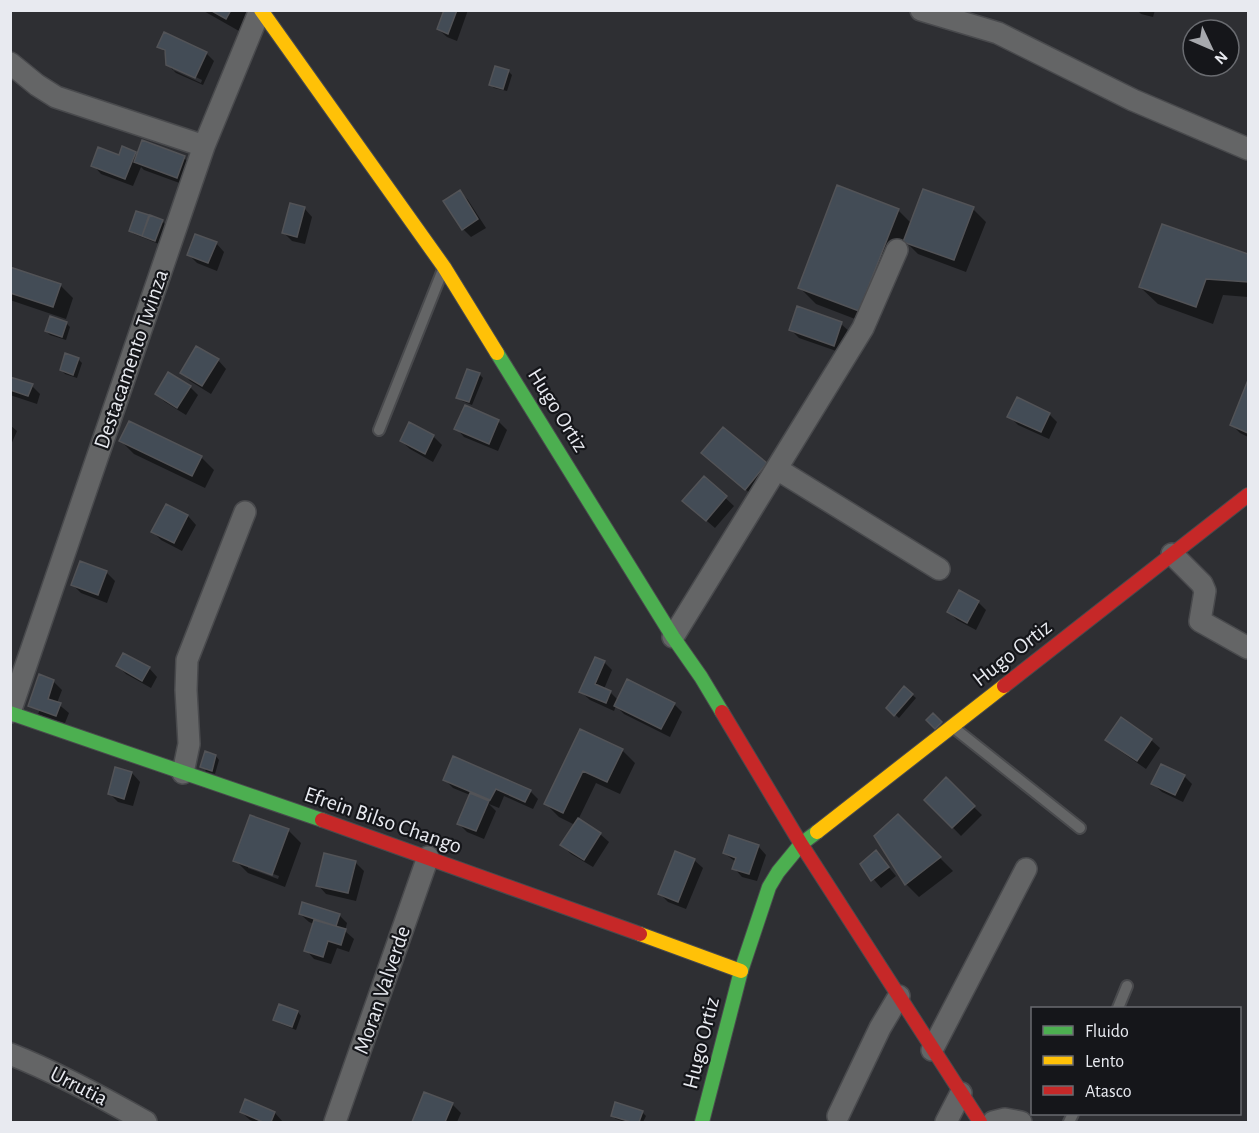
<svg xmlns="http://www.w3.org/2000/svg" width="1259" height="1133" font-family="'Alegreya Sans',sans-serif">
  <rect width="100%" height="100%" fill="#2e2f33"/>
  <path fill="#0007" fill-rule="evenodd" d="M202,10H251L239,31Z
    M445,10H468L457,41L447,37L438,29Z
    M1137,10H1155L1153,17L1141,14Z
    M159,46L206,53L214,61L203,85L176,73L167,64V54ZM173,66L202,80L201,83L173,70Z
    M508,71L512,75L507,91L494,88L490,84Z
    M135,153L138,156L184,158L193,166L185,185L144,170L141,167L133,186L101,174L93,165Z
    M460,192L468,200L486,228L471,237L463,229Z
    M304,208L312,217L305,244L292,241L284,233Z
    M973,209L986,222L966,272L918,254L908,244L876,327L816,304L799,287L898,210L912,224Z
    M148,216L150,219L162,221L166,225L159,244L134,234L130,231Z
    M1163,225L1248,256V297L1223,295L1213,324L1158,304L1140,287Z
    M216,243L224,252L217,271L197,263L189,255Z
    M10,269L60,285L73,298L66,319L10,300Z
    M66,323L70,327L66,340L50,335L46,331Z
    M841,324L850,332L842,353L799,338L791,330Z
    M78,359L82,363L77,378L65,374L61,370Z
    M218,360L226,369L211,394L190,381L182,372Z
    M479,374L483,378L472,405L462,401L458,397Z
    M10,378L32,386L40,394L37,404L10,395Z
    M1248,382V437L1240,433L1232,425Z
    M190,387L198,395L186,415L165,402L156,394Z
    M465,407L499,422L507,430L498,451L464,437L456,428Z
    M1049,414L1057,422L1049,439L1018,425L1009,416Z
    M10,425L17,431L10,447Z
    M410,425L434,437L442,445L433,462L410,449L401,441Z
    M724,429L779,477L759,501L703,453Z
    M121,441L201,457L214,470L205,488L134,454Z
    M704,478L734,506L715,528L693,509Z
    M166,506L188,516L196,525L182,551L161,540L153,532Z
    M81,563L107,573L115,581L107,603L81,593L72,584Z
    M978,602L986,610L976,630L957,620L949,612Z
    M604,662L612,670L604,689L610,692L618,700L674,704L682,712L670,737L624,714L616,706L614,711L590,700L581,692Z
    M118,666L149,668L157,677L151,688L126,674Z
    M53,681L62,690L57,703L69,713L65,723L38,714Z
    M904,688L916,698L899,718L888,708Z
    M1121,719L1151,740L1160,748L1146,769L1116,748L1107,740Z
    M581,731L622,750L635,763L620,794L596,783L578,820L600,834L609,842L593,867L571,854L562,845L575,825L559,817L546,804Z
    M216,756L219,760L215,774L205,771Z
    M132,773L140,782L133,806L118,802L109,793Z
    M1184,776L1192,784L1183,802L1162,792L1153,784Z
    M445,780L530,791L538,799L533,809L504,796L499,808L489,804L496,811L484,839L467,832L459,824L470,795L453,788Z
    M946,780L982,815L961,836L926,800Z
    M898,816L953,871L919,897L906,884Z
    M288,830L301,843L285,887L248,873L235,860ZM248,865L279,876L278,879L248,868Z
    M758,846L766,855L757,881L742,877L734,868L736,862L724,853Z
    M876,852L896,876L881,888L862,865Z
    M694,860L703,868L686,909L668,902L660,894Z
    M355,862L364,871L356,901L326,894L318,885Z
    M300,914L339,915L347,923L345,931L354,939L349,952L337,948L331,964L314,959L306,950L314,924L309,922Z
    M298,1012L301,1016L296,1030L279,1023L275,1020Z
    M425,1094L452,1104L461,1113L457,1122H414Z
    M246,1101L275,1113L283,1122H255L250,1120L241,1112Z
    M642,1112L646,1116L643,1122H626L616,1119L612,1116Z"/>
  <path fill="#434c56" stroke="#525357" stroke-width="1.5" d="M210,10H231L226,19Z
    M444,10H457L448,34L437,29Z
    M164,32L207,52L195,78L166,65L165,50L157,47Z
    M495,66L509,70L503,89L489,85Z
    M142,140L185,156L177,178L134,162Z
    M122,146L136,152L125,179L91,166L98,147L119,155Z
    M837,185L899,209L859,311L798,288Z
    M923,189L974,207L954,260L903,242Z
    M460,190L478,219L462,230L443,201Z
    M290,203L305,207L297,237L282,233Z
    M136,211L149,215L142,236L129,231Z
    M150,215L163,220L155,241L142,236Z
    M1162,224L1248,254V282L1206,279L1196,307L1139,287Z
    M195,234L217,242L208,263L187,255Z
    M10,267L61,284L53,307L10,293Z
    M797,306L842,322L834,346L789,330Z
    M50,316L67,322L62,337L45,331Z
    M196,346L219,359L202,386L180,373Z
    M65,353L79,358L73,375L60,370Z
    M467,369L480,373L469,402L456,398Z
    M168,372L191,386L177,408L155,394Z
    M10,377L33,384L28,396L10,390Z
    M1248,380V433L1230,425Z
    M1017,397L1050,413L1041,432L1007,417Z
    M465,405L499,420L489,444L454,429Z
    M129,421L202,456L192,476L119,441Z
    M409,422L434,435L425,454L400,441Z
    M723,427L767,463L745,490L701,453Z
    M704,476L727,496L706,521L682,501Z
    M166,504L188,515L174,543L151,532Z
    M80,561L107,571L98,595L71,585Z
    M959,590L979,601L967,623L947,612Z
    M123,653L150,667L142,681L116,666Z
    M595,657L605,661L595,684L611,691L606,703L579,692Z
    M39,674L54,680L48,699L61,703L56,716L28,706Z
    M627,679L675,703L661,729L614,706Z
    M904,686L913,694L894,716L886,708Z
    M933,713L942,722L935,729L926,720Z
    M1121,717L1152,739L1137,761L1105,740Z
    M580,729L623,749L607,782L583,771L563,813L544,804Z
    M205,751L216,755L212,771L200,767Z
    M453,756L531,790L525,802L496,789L490,800L443,780Z
    M1161,764L1185,775L1175,795L1151,784Z
    M115,767L132,772L124,799L108,794Z
    M946,777L975,806L952,828L924,800Z
    M470,793L489,801L476,831L457,824Z
    M898,814L941,857L905,885L874,836Z
    M250,815L289,829L272,875L233,861Z
    M578,818L601,833L584,860L560,845Z
    M729,835L759,845L749,874L732,869L736,858L723,853Z
    M876,850L889,867L871,881L860,864Z
    M675,851L695,859L678,902L658,894Z
    M324,853L356,861L348,893L316,886Z
    M302,902L340,914L336,926L299,914Z
    M314,920L346,929L341,945L328,941L323,957L304,951Z
    M279,1004L298,1011L292,1027L273,1020Z
    M424,1092L453,1103L445,1122H412Z
    M245,1099L275,1112L271,1122H263L240,1112Z
    M615,1102L643,1111L639,1122H631L611,1116Z"/>
  <g fill="none" stroke-linecap="round" stroke-linejoin="round">
    <g stroke="#494a4d" stroke-width="14">
      <path id="lane" d="M379,430L442,272
        M954,728L1080,828
        M1118,1008L1127,986
        M1069,1122L1073,1114"/>
    </g>
    <g stroke="#494a4d" stroke-width="24">
      <path id="street" d="M921,10L998,33L1133,100L1248,149
        M10,63L37,85L56,97L204,146
        M777,469L939,569
        M1172,554L1202,584L1205,591L1200,621L1248,648
        M673,637L863,328L897,250
        M10,712L204,146L260,10
        M183,773L189,744L186,690L187,660L245,512
        M932,1050L1026,869
        M10,1054C58,1073 102,1097 146,1122
        M838,1116L880,1028L899,996
        M335,1122L428,857
        M946,1122L961,1093
        M993,1122L1005,1119L1021,1122"/>
    </g>
    <g stroke="#494a4d" stroke-width="16">
      <path id="fast" d="M497,353L673,637L701,677L722,712
        M10,713L322,820
        M702,1122L741,971L769,887L778,872L801,844L817,832"/>
    </g>
    <g stroke="#494a4d" stroke-width="16">
      <path id="slow" d="M261,10L444,267L497,353
        M817,832L1004,686
        M640,934L741,971"/>
    </g>
    <g stroke="#494a4d" stroke-width="16">
      <path id="jam" d="M1004,686L1248,495
        M722,712L801,844L980,1122
        M322,820L640,934"/>
    </g>
    <use href="#lane" stroke="#646566" stroke-width="10"/>
    <use href="#street" stroke="#646566" stroke-width="21"/>
    <use href="#fast" stroke="#4caf50" stroke-width="14"/>
    <use href="#slow" stroke="#ffc107" stroke-width="14"/>
    <use href="#jam" stroke="#c62828" stroke-width="14"/>
  </g>
  <g text-anchor="middle" dominant-baseline="central" stroke-width="4.5" stroke-linejoin="round" paint-order="stroke">
    <g font-size="22" fill="#e8eaf0" stroke="#15161a">
      <text transform="translate(131 359) rotate(-71)">Destacamento Twinza</text>
      <text transform="translate(558 410) rotate(58)">Hugo Ortiz</text>
      <text transform="translate(1012 653) rotate(-38)">Hugo Ortiz</text>
      <text transform="translate(383 820) rotate(19)">Efrein Bilso Chango</text>
      <text transform="translate(382 990) rotate(-71)">Moran Valverde</text>
      <text transform="translate(701 1043) rotate(-76)">Hugo Ortiz</text>
      <text transform="translate(79 1086) rotate(27)">Urrutia</text>
    </g>
  </g>
  <rect width="1259" height="1133" fill="none" stroke="#e8eaf0" stroke-width="24"/>
  <rect x="1031" y="1007" width="210" height="108" fill="#15161a" stroke="#696b70" stroke-width="1.5"/>
  <rect x="1043" y="1026" width="30" height="9" fill="#4caf50" stroke="#696b70" stroke-width="1.5"/>
  <text x="1085" y="1037" font-size="18" fill="#e8eaf0">Fluido</text>
  <rect x="1043" y="1056" width="30" height="9" fill="#ffc107" stroke="#696b70" stroke-width="1.5"/>
  <text x="1085" y="1067" font-size="18" fill="#e8eaf0">Lento</text>
  <rect x="1043" y="1086" width="30" height="9" fill="#c62828" stroke="#696b70" stroke-width="1.5"/>
  <text x="1085" y="1097" font-size="18" fill="#e8eaf0">Atasco</text>
  <g transform="translate(1211 48) rotate(134)"><circle r="28" fill="#15161a" stroke="#696b70" stroke-width="1.5"/>
  <path d="M0-4.5L10 22L0 15L-10 22Z" fill="#a7a9ae"/>
  <text y="-9" font-size="16" font-weight="bold" text-anchor="middle" fill="#e8eaf0">N</text>
  </g>
</svg>
